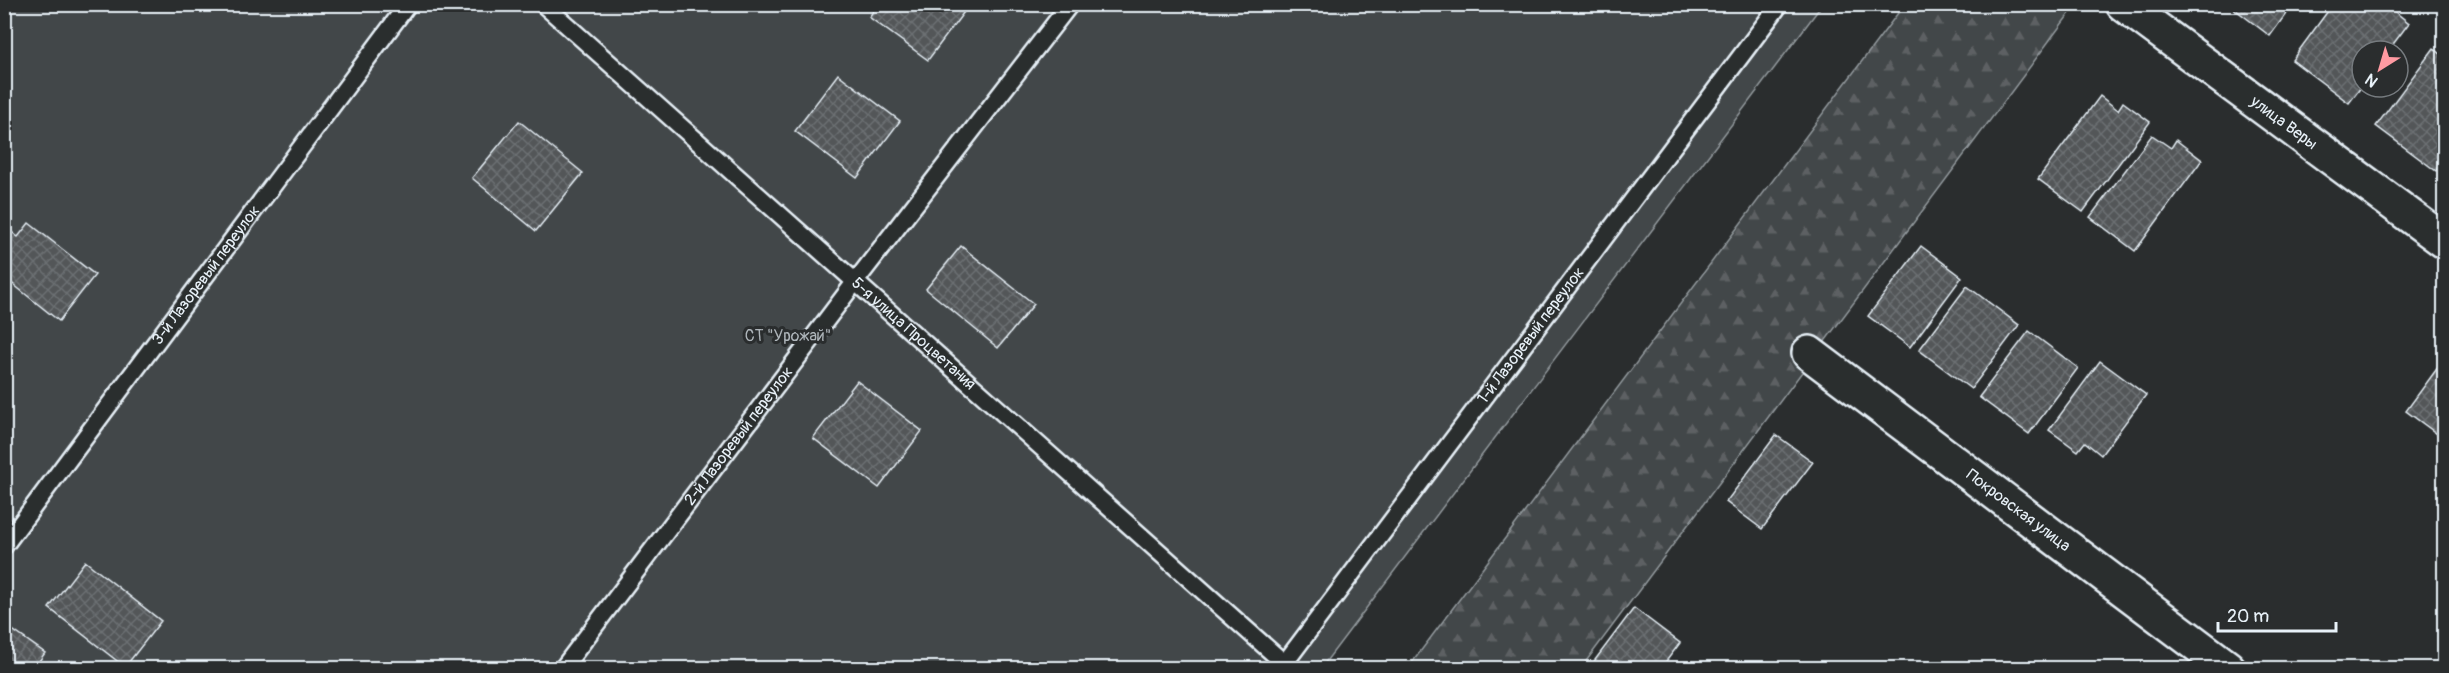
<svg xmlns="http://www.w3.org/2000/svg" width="2449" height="673" font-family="Pangolin,sans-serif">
  <defs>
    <pattern id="forest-firs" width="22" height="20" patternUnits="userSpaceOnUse" patternTransform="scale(1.5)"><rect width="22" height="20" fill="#424648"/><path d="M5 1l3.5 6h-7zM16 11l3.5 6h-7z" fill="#5d6163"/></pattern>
    <pattern id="building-cross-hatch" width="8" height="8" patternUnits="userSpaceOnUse" patternTransform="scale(1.5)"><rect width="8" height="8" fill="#535759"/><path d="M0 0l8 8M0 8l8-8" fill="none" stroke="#6c7072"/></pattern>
  </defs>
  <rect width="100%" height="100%" fill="#2a2d2e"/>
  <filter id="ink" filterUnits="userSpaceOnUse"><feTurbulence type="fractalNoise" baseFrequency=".0167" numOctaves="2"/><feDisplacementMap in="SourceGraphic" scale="12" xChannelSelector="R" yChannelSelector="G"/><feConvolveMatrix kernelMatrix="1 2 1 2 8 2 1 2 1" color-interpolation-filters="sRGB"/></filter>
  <g filter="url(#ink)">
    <path fill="url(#forest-firs)" stroke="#959ca0" stroke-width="1.5" d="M1904,5H2076L1581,668H1408Z"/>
    <path fill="#424648" stroke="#959ca0" stroke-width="1.5" d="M4,5H1822L1321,668H5Z"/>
    <path fill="url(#building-cross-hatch)" stroke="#e8f1f8" stroke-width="1.5" d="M878,4H954L964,12L928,60L869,17Z
      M2228,4H2293L2270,36Z
      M2333,4H2385L2409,23L2388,51H2362V86L2349,103L2292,60Z
      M2434,48L2444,57V159L2436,171L2376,126Z
      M838,74L900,121L857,178L795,131Z
      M2100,96L2118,110L2123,102L2150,122L2083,212L2038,179Z
      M519,121L583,173L536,231L472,178Z
      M2152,135L2171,148L2176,140L2202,160L2135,251L2090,217Z
      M29,223L95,275L59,321L4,277V226L18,237Z
      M961,246L1034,304L998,348L926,289Z
      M1921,246L1962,277L1910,347L1868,316Z
      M1967,286L2019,325L1971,389L1919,350Z
      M2029,331L2078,368L2029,434L1979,397Z
      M2444,359V439L2406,411Z
      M2100,361L2146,395L2101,455L2085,442L2078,451L2049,430Z
      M857,381L922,431L879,488L813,438Z
      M1776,435L1813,462L1762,529L1726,502Z
      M85,561L161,621L125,667L49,608Z
      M1634,608L1680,643L1661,668H1589Z
      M4,624L45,653L34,668H4Z"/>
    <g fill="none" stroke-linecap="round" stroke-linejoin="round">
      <g stroke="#e8f1f8" stroke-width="21">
        <g id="service">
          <path id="s1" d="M543,4L1285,664"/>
          <path id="s2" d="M4,546L408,4"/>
          <path id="s3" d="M563,668L855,282L1070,4"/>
          <path id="s4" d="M1281,668L1780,4"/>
        </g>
      </g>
      <g stroke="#e8f1f8" stroke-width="38">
        <g id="minor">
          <path id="s5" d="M2123,4L2444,241"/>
          <path id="s6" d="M1809,353L2228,668"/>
        </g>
      </g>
      <use href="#service" stroke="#2a2d2e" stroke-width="16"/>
      <use href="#minor" stroke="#2a2d2e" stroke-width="33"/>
    </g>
  </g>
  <g text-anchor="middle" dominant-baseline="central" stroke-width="6" stroke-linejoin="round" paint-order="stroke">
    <g font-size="16" fill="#e8f1f8" stroke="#2a2d2e">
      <text stroke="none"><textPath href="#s5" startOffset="200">улица Веры</textPath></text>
      <text stroke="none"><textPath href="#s2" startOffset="338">3-й Лазоревый переулок</textPath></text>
      <text stroke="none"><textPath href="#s1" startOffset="496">5-я улица Процветания</textPath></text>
      <text stroke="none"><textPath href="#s4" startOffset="416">1-й Лазоревый переулок</textPath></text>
      <text stroke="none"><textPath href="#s3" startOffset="291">2-й Лазоревый переулок</textPath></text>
      <text stroke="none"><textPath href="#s6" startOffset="262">Покровская улица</textPath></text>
    </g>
    <g font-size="16" fill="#aeb5ba" stroke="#2a2d2e">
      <text x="788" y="336">СТ "Урожай"</text>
    </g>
  </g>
  <rect width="2449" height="673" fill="none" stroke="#2a2d2e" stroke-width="24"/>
  <rect x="12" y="12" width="2425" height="649" fill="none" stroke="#e8f1f8" stroke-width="2" filter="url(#ink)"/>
  <g transform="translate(2380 69) rotate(217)"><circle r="28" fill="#2a2d2e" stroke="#767b7f" stroke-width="1.5"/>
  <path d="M0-4.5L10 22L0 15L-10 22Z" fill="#ff9aa2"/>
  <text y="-9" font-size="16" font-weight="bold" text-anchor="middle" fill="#e8f1f8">N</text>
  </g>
  <path d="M2218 622v9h118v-9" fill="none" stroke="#e8f1f8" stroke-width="3"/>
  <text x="2227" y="622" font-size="18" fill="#e8f1f8" stroke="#2a2d2e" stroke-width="4.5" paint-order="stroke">20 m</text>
</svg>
